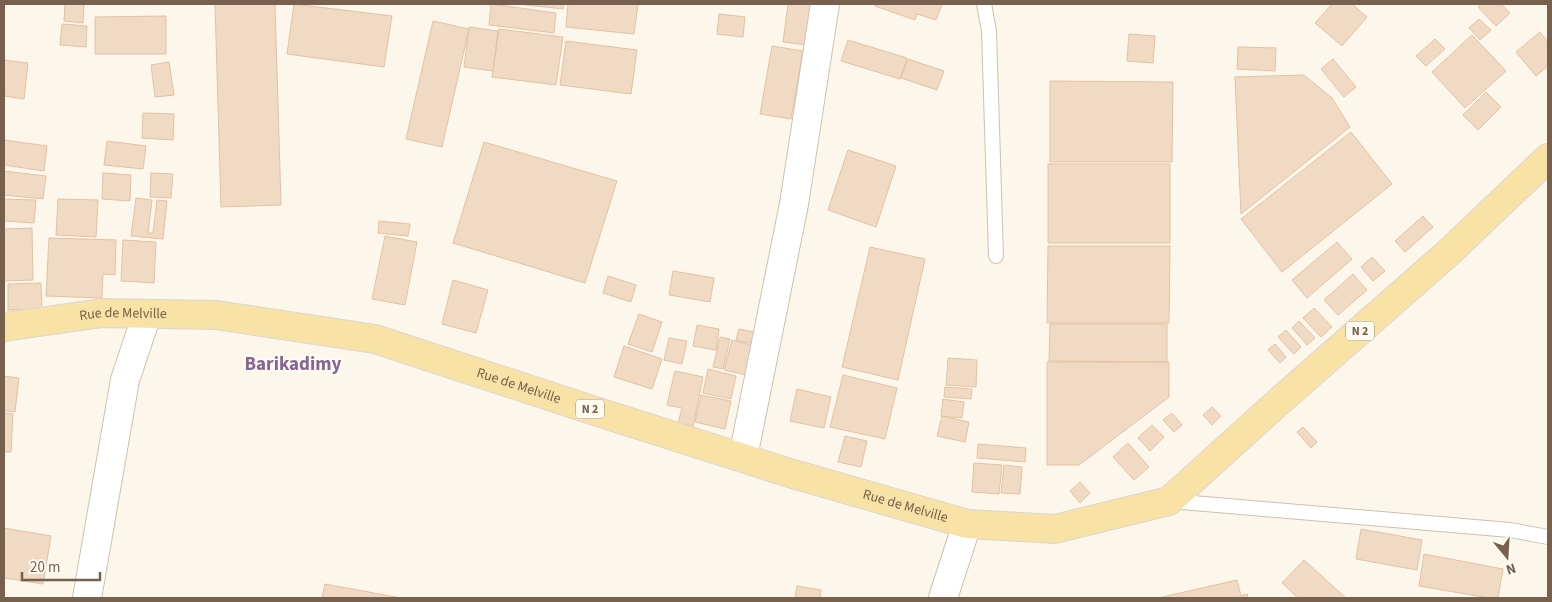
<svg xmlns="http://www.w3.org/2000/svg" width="1552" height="602" font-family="'Source Sans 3',sans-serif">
  <rect width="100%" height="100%" fill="#fcf7ea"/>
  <path fill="#f1dac3" stroke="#e3c2a3" d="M65,4H84L83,23L64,21Z
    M215,4H275L281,205L221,207Z
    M294,4L392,16L384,67L287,54Z
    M491,4L556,13L554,33L489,25Z
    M517,4H564L563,9Z
    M568,4H638L634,34L566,27Z
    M788,4H820L815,46L783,42Z
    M876,4H942L936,20L917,14L915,20L875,6Z
    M1332,4H1352L1367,17L1342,46L1315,23Z
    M1481,4H1501L1510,13L1496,26L1478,7Z
    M719,14L745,17L743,37L717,34Z
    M166,16V54H95V17Z
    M1479,19L1491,30L1480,40L1469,28Z
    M433,21L469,29L442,147L406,139Z
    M62,24L87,26L86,47L60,45Z
    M469,27L498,31L493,71L464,67Z
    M499,29L563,37L556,85L492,77Z
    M1540,32L1548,42V66L1536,76L1516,52Z
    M1129,34L1155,36L1153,63L1127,61Z
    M1472,35L1506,71L1465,108L1432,72Z
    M1435,39L1445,49L1426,66L1416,56Z
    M848,40L907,58L900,79L841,61Z
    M566,41L637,50L631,94L560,85Z
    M772,46L803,51L791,119L760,114Z
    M1238,47L1276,48L1275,71L1237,69Z
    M908,59L944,71L937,90L901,78Z
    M1333,59L1356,87L1344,97L1321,69Z
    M4,60L28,63L24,99L4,96Z
    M169,62L174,95L155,97L151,65Z
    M1304,75L1332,98L1350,127L1241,214L1235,77Z
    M1050,81L1173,82L1172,162H1050Z
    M1486,92L1501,107L1478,130L1463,115Z
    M143,113L174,114L173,140L142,138Z
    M1351,132L1392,184L1282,272L1241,219Z
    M4,140L47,146L44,171L4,165Z
    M107,141L146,146L143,169L104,165Z
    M484,142L617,181L585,283L453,243Z
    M848,150L896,166L876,227L828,210Z
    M1048,164H1170V243H1048Z
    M4,171L46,176L43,199L4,195Z
    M103,173L131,175L130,201L102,199Z
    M151,173L173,174L171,198L150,197Z
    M136,198L152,200L148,233H153L157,200L167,201L163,239L131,236Z
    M4,199L36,200L34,223L4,221Z
    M58,199L98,200L96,237L56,235Z
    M1423,216L1433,227L1405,252L1395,241Z
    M379,221L410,224L408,236L378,233Z
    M32,228L33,280L4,281V229Z
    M385,236L417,242L405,305L372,299Z
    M49,238L116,240L115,275L103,274L102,298L46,296Z
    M123,240L156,242L154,283L121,281Z
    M1337,242L1352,259L1307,298L1292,280Z
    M1048,246H1170L1169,323H1047Z
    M870,247L925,259L898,380L842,367Z
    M1372,257L1385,271L1373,281L1361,267Z
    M673,271L714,278L710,302L669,295Z
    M1353,274L1367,290L1338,315L1324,300Z
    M608,276L636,285L631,302L603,293Z
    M453,280L488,290L476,333L442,324Z
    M41,283L42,309L8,310V284Z
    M1314,308L1332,327L1321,337L1303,318Z
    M639,314L662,322L652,352L628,344Z
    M1299,321L1315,338L1307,345L1292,328Z
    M1050,324H1167V362L1049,361Z
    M697,325L719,329L716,350L693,346Z
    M739,329L760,333L758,345L736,340Z
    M1286,330L1301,347L1294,354L1278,337Z
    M720,337L730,339L723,369L713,367Z
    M669,338L687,341L682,364L664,360Z
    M732,340L762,348L755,377L724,370Z
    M1275,344L1286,357L1280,363L1268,350Z
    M624,346L662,359L652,389L614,377Z
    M948,358L977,360L976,387L946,385Z
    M1047,362H1169V397L1079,465H1047Z
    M708,369L736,376L731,399L703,393Z
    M675,371L703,377L693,426L678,423L682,408L667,405Z
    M843,375L897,388L885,439L830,427Z
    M4,376L19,378L15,412L4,411Z
    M945,387L972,389L971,399L944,397Z
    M797,389L831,397L824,428L790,421Z
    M701,395L731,401L725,429L695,422Z
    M943,399L964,402L962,418L941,416Z
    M1212,407L1221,416L1212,425L1203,415Z
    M4,413L13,414L11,452H4Z
    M1172,413L1182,425L1174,432L1163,420Z
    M942,416L969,422L965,442L937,436Z
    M1152,425L1164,437L1150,451L1138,438Z
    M1303,427L1317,442L1311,448L1297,432Z
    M845,436L867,441L861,467L838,462Z
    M1128,443L1149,467L1134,480L1113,457Z
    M978,444L1026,448L1025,462L977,458Z
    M974,463L1002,465L999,494L972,492Z
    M1004,465L1022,467L1020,494L1001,493Z
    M1080,482L1090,493L1080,503L1070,491Z
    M4,528L51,536L43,584L4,578Z
    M1361,529L1422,540L1417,570L1356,559Z
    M1424,554L1503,569L1498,598H1489L1419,586Z
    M1304,560L1346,598H1298L1282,583Z
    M1237,580L1241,596L1247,594L1248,598H1158Z
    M325,584L401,598H322Z
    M797,586L821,590L820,598H795Z"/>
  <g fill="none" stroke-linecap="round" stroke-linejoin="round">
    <g stroke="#cec0af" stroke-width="16">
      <path id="service" d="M984,4L989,31L996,256
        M1170,501L1510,530L1548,537"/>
    </g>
    <g stroke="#cec0af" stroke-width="30">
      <path id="minor" d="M743,457L794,204L825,4
        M943,598L967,524"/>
    </g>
    <g stroke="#cec0af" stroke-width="30">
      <path id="tertiary" d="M87,598L125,380L147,314"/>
    </g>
    <g stroke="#dcd6d1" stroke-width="30">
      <g id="primary">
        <path id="s1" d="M4,327L102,313L216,315L375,339L595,411L793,474L967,524L1055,529L1169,501L1274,406L1447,254L1548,158"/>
      </g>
    </g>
    <use href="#service" stroke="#fff" stroke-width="14"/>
    <use href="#minor" stroke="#fff" stroke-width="28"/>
    <use href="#tertiary" stroke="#fff" stroke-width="28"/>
    <use href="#primary" stroke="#f8e2a5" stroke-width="28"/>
  </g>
  <g text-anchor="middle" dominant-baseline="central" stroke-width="4.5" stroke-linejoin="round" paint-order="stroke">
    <g fill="#fffbf1" stroke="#a08e7e" stroke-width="1">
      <rect x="1346" y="321.5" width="28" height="19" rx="4"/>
      <rect x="576" y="399.5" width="28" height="19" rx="4"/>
    </g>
    <g font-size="12" font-weight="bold" fill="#77604d">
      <text x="1360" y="331">N 2</text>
      <text x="590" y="409">N 2</text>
    </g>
    <g font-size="14" fill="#77604d" stroke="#fffbf1">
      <text stroke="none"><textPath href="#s1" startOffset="120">Rue de Melville</textPath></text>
      <text stroke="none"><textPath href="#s1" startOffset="525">Rue de Melville</textPath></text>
      <text stroke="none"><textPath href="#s1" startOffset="930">Rue de Melville</textPath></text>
    </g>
    <g font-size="19" font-weight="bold" fill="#886693" stroke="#fffbf1">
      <text x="293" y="364">Barikadimy</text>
    </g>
  </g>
  <rect width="1552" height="602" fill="none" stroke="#77604d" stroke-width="10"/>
  <g transform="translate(1507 557) rotate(162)" stroke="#fffbf1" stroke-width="4" paint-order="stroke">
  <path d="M0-4L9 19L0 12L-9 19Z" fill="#77604d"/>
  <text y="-8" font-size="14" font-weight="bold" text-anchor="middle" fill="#77604d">N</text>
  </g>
  <path d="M22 572v8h78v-8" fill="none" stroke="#77604d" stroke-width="2.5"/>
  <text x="30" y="572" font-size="15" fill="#77604d" stroke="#fffbf1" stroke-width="4" paint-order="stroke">20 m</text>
</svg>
